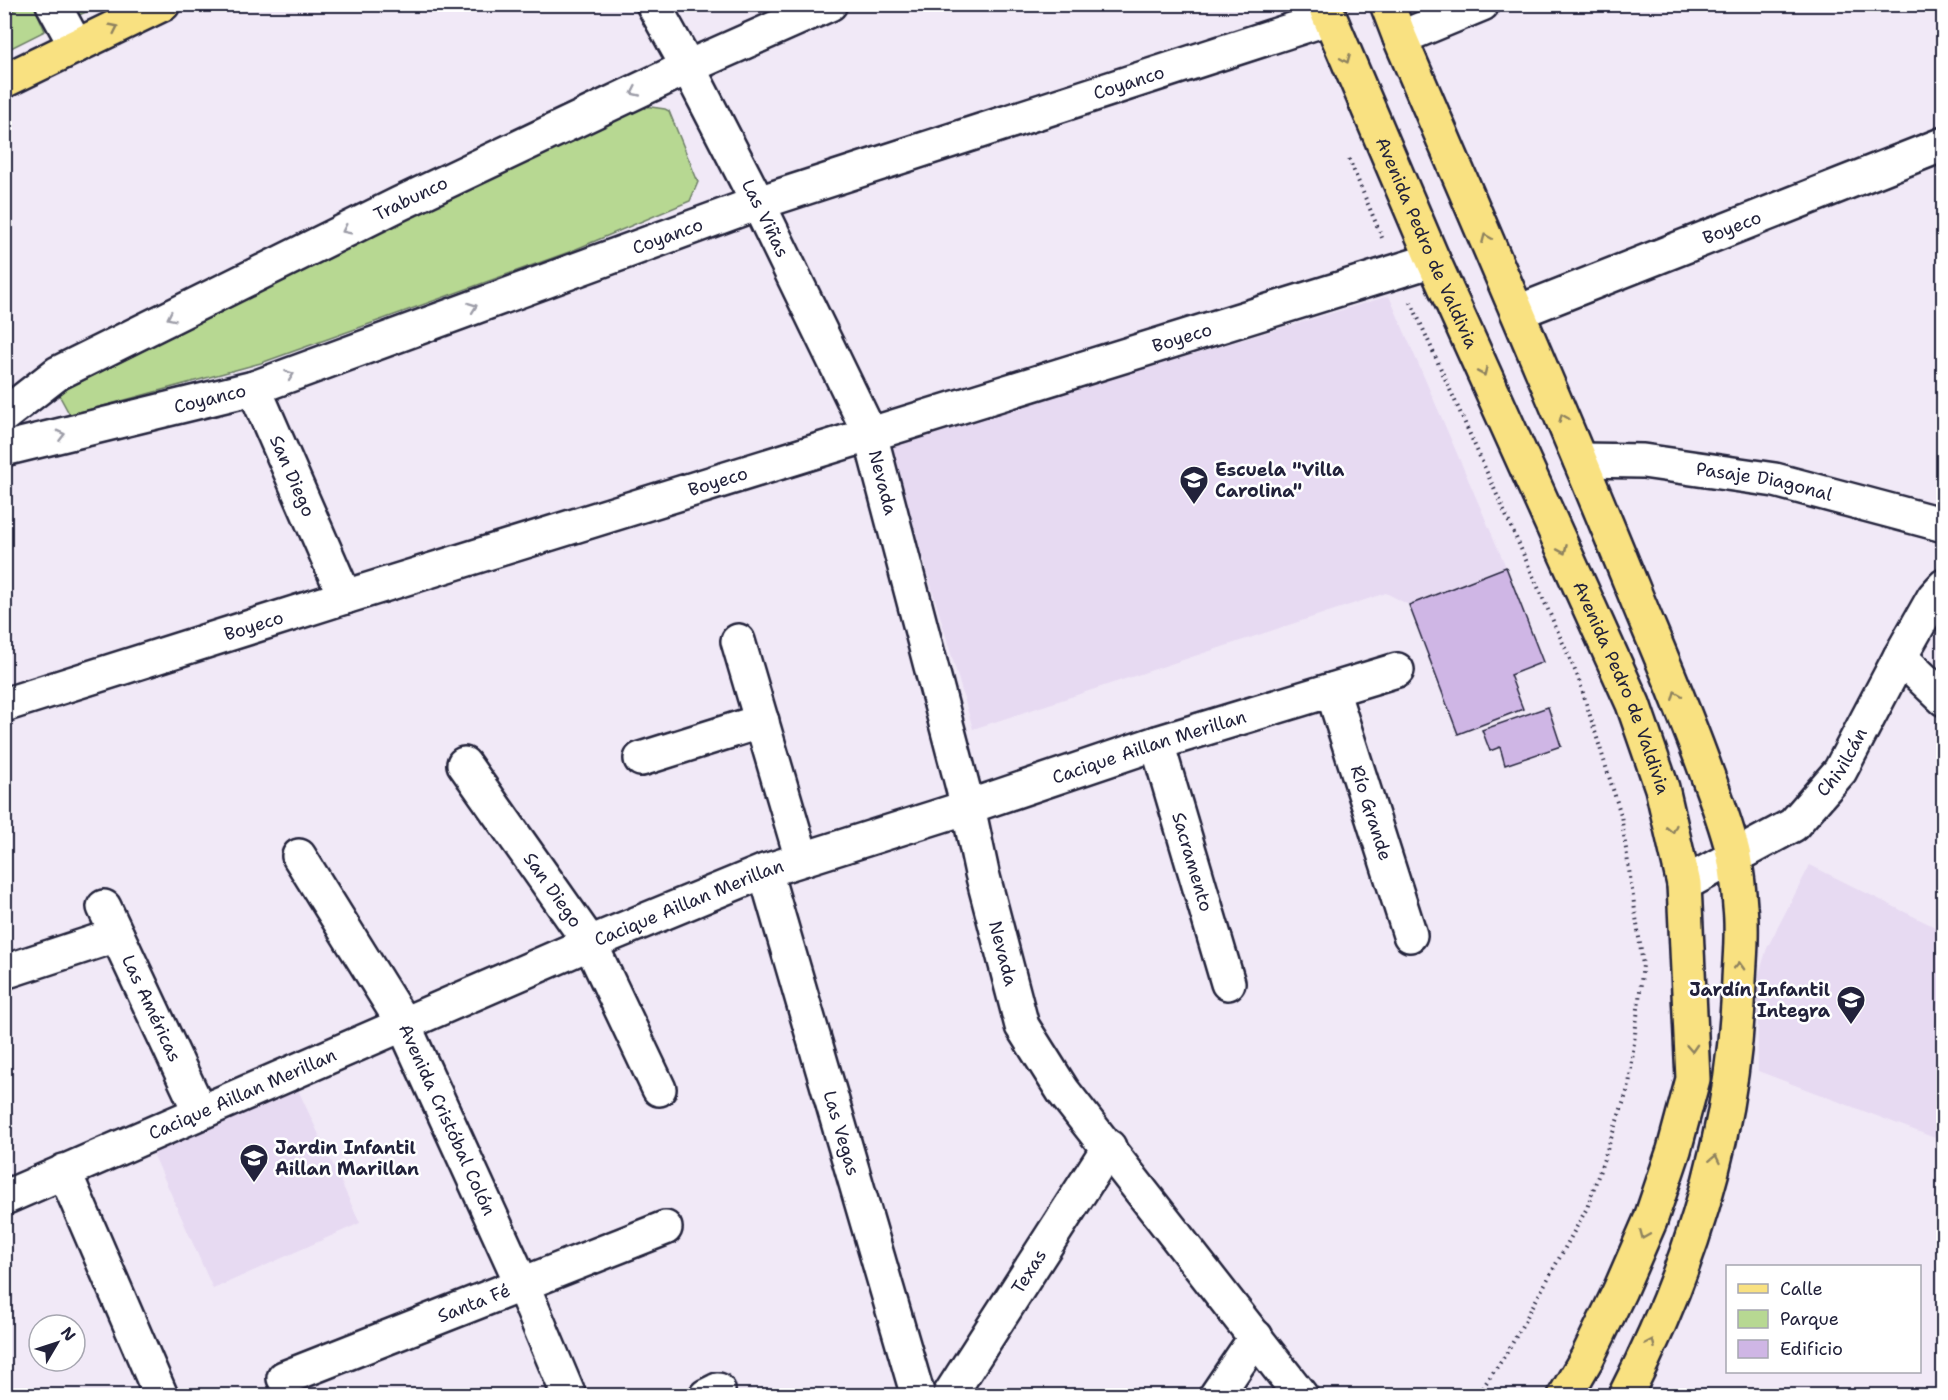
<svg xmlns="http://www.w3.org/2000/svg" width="1948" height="1400" font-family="'Shantell Sans',sans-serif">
  <rect width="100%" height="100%" fill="#f1e9f7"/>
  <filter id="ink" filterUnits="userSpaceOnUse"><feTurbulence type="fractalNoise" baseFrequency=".0167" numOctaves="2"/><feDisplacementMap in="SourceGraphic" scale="12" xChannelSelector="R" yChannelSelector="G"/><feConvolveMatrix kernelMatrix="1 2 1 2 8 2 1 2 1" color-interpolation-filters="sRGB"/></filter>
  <g filter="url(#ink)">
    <path fill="#e7daf2" d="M1389,296L1506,567L1409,605L1386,593L973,729L890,445Z
      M1810,865L1943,931V1141L1758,1071V978L1767,948Z
      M293,1079L360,1223L213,1289L149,1144Z"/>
    <path fill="#b7d892" stroke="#6c7d66" stroke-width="1.5" d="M24,5H34L45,31L5,51V14Z
      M74,5H102L79,15Z
      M637,105L665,109L669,111L698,182L690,201L569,252L261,363L70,415L58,393Z"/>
    <path fill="#cfb6e5" stroke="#22223b" stroke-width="1.5" d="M1506,567L1543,662L1510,675L1523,709L1458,734L1409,605Z
      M1548,707L1561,746L1505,765L1500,747L1490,751L1482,730Z"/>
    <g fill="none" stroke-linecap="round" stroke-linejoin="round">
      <g stroke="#22223b" stroke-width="38">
        <g id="minor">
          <path d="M53,4L76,46"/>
          <path id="s1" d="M653,4L688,67L758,203L870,434L968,807L982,873L1022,1026L1063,1091L1301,1396"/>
          <path d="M1400,38L1482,4"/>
          <path id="s2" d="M1518,312L1944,144"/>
          <path id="s3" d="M254,388L345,597"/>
          <path id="s4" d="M4,415L58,373L399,204L688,67L830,4"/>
          <path id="s5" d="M4,449L254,388L758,203L1329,18"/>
          <path id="s6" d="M1580,460L1643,461L1775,480L1944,525"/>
          <path d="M738,641L802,859"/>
          <path d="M1900,657L1944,699"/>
          <path id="s7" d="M1332,690L1410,935"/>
          <path id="s8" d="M4,705L345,597L1433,260"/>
          <path id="s9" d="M1157,743L1228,983"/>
          <path d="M641,759L762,721"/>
          <path id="s10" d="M464,764L590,943L659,1089"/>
          <path id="s11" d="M299,856L403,1023L522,1284L569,1396"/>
          <path id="s12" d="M765,871L918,1396"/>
          <path id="s13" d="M104,907L200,1112"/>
          <path d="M4,972L117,935"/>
          <path d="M64,1171L161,1396"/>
          <path id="s14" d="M4,1198L590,943L765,871L968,807L1157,743L1397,670"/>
          <path id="s15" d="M284,1378L665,1228"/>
          <path d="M706,1396L718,1390"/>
          <path id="s16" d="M949,1396L1109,1147"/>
          <path d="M1216,1396L1256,1337"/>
        </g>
      </g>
      <g stroke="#22223b" stroke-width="38">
        <g id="tertiary">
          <path id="s17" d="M1684,884L1793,825L1840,771L1900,657L1934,597L1944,586"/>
        </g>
      </g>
      <g stroke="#22223b" stroke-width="38">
        <g id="primary">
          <path id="s18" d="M1324,4L1433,260L1633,704L1662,788L1684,884L1693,1079L1674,1150L1650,1221L1620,1290L1587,1358L1565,1396"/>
          <path d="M1387,4L1400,38C1480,225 1561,411 1637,599C1661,657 1686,715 1707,774C1717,801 1728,829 1734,857C1737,873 1739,891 1740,907C1743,931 1740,956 1739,980C1735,1126 1692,1266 1625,1396"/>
          <path d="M4,81L163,4"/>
        </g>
      </g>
      <path stroke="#22223b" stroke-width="4" stroke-dasharray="1.5 4.5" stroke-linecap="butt" d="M1349,159L1383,240
        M1411,302L1578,677L1621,815L1643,965L1629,1086L1587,1208L1508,1351L1477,1396"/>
      <use href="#minor" stroke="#fff" stroke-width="33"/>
      <use href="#tertiary" stroke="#fff" stroke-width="33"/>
      <use href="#primary" stroke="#f9e181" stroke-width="33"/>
    </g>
    <defs><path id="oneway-chevron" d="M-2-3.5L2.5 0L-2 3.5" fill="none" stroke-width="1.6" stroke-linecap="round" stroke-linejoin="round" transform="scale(1.5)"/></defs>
    <g stroke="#8e825e">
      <use href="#oneway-chevron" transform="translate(114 28) rotate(-26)"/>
      <use href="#oneway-chevron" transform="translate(1346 59) rotate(67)"/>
      <use href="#oneway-chevron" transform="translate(1486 238) rotate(-113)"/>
      <use href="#oneway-chevron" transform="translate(1483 372) rotate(66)"/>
      <use href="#oneway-chevron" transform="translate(1563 418) rotate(-113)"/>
      <use href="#oneway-chevron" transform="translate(1563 550) rotate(66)"/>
      <use href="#oneway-chevron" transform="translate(1676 695) rotate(-112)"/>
      <use href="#oneway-chevron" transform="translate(1672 829) rotate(77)"/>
      <use href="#oneway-chevron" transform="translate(1739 966) rotate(-88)"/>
      <use href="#oneway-chevron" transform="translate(1692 1048) rotate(87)"/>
      <use href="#oneway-chevron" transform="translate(1715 1159) rotate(-78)"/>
      <use href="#oneway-chevron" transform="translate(1644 1235) rotate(113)"/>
      <use href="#oneway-chevron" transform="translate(1651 1343) rotate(-66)"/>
    </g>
    <g stroke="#9c9ca7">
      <use href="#oneway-chevron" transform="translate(635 92) rotate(155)"/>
      <use href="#oneway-chevron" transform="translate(346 230) rotate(154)"/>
      <use href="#oneway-chevron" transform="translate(473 307) rotate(-20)"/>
      <use href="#oneway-chevron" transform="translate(171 317) rotate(154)"/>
      <use href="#oneway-chevron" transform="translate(290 375) rotate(-20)"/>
      <use href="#oneway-chevron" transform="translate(61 435) rotate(-14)"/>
    </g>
  </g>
  <defs>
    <g id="school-pin" transform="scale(1.5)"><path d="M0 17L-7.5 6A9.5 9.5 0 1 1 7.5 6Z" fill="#22223b" stroke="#fff"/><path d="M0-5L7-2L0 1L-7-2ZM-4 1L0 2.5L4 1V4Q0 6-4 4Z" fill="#fff"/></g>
  </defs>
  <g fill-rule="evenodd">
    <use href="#school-pin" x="1194" y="480"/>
    <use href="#school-pin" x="1851" y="1000"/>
    <use href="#school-pin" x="254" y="1158"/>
  </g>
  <g text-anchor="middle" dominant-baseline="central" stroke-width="5" stroke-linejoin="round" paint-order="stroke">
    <g font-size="18" fill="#22223b" stroke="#fff">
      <text stroke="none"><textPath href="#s5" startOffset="1184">Coyanco</textPath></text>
      <text stroke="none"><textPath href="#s4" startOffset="462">Trabunco</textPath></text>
      <text stroke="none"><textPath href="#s1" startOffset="242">Las Viñas</textPath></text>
      <text stroke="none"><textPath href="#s2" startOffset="230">Boyeco</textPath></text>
      <text stroke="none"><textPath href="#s5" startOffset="698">Coyanco</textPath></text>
      <text stroke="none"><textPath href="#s18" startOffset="260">Avenida Pedro de Valdivia</textPath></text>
      <text stroke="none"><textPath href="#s8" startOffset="1234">Boyeco</textPath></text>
      <text stroke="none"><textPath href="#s5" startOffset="212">Coyanco</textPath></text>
      <text stroke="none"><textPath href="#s3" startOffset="96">San Diego</textPath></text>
      <text stroke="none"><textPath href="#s8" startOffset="748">Boyeco</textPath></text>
      <text stroke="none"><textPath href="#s6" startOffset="186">Pasaje Diagonal</textPath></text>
      <text stroke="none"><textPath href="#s1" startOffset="532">Nevada</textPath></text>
      <text stroke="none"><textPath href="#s8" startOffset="262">Boyeco</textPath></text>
      <text stroke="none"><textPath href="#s18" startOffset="746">Avenida Pedro de Valdivia</textPath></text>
      <text stroke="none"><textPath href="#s14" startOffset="1232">Cacique Aillan Merillan</textPath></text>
      <text stroke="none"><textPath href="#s17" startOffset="204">Chivilcán</textPath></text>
      <text stroke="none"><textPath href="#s7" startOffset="129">Río Grande</textPath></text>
      <text stroke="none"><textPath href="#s9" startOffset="124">Sacramento</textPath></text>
      <text stroke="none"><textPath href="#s10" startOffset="154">San Diego</textPath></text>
      <text stroke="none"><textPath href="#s14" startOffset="746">Cacique Aillan Merillan</textPath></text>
      <text stroke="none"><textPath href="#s1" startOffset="1018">Nevada</textPath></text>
      <text stroke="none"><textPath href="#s13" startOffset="112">Las Américas</textPath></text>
      <text stroke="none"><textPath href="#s14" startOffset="260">Cacique Aillan Merillan</textPath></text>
      <text stroke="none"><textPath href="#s11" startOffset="303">Avenida Cristóbal Colón</textPath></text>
      <text stroke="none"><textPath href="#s12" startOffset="273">Las Vegas</textPath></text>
      <text stroke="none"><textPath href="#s16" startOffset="148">Texas</textPath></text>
      <text stroke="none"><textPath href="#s15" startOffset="204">Santa Fé</textPath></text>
    </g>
    <g font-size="18" font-weight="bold" fill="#22223b" stroke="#fff" text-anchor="start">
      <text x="1215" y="470">Escuela "Villa<tspan x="1215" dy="21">Carolina"</tspan></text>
      <text x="1830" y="990" text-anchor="end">Jardín Infantil<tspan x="1830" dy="21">Integra</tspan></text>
      <text x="275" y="1148">Jardin Infantil<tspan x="275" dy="21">Aillan Marillan</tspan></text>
    </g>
  </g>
  <rect width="1948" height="1400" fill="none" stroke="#fff" stroke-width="24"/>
  <rect x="12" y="12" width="1924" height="1376" fill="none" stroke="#22223b" stroke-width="2" filter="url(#ink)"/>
  <rect x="1726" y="1265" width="195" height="108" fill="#ffffff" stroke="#a7a7b1" stroke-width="1.5"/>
  <rect x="1738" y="1284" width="30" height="9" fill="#f9e181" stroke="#a7a7b1" stroke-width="1.5"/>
  <text x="1780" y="1295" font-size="18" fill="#22223b">Calle</text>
  <rect x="1738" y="1310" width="30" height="18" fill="#b7d892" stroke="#a7a7b1" stroke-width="1.5"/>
  <text x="1780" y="1325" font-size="18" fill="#22223b">Parque</text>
  <rect x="1738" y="1340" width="30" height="18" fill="#cfb6e5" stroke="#a7a7b1" stroke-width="1.5"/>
  <text x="1780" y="1355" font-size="18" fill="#22223b">Edificio</text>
  <g transform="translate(57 1343) rotate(51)"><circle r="28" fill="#ffffff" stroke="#a7a7b1" stroke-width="1.5"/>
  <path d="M0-4.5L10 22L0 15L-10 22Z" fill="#22223b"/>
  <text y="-9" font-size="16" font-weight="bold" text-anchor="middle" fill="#22223b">N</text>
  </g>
</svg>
